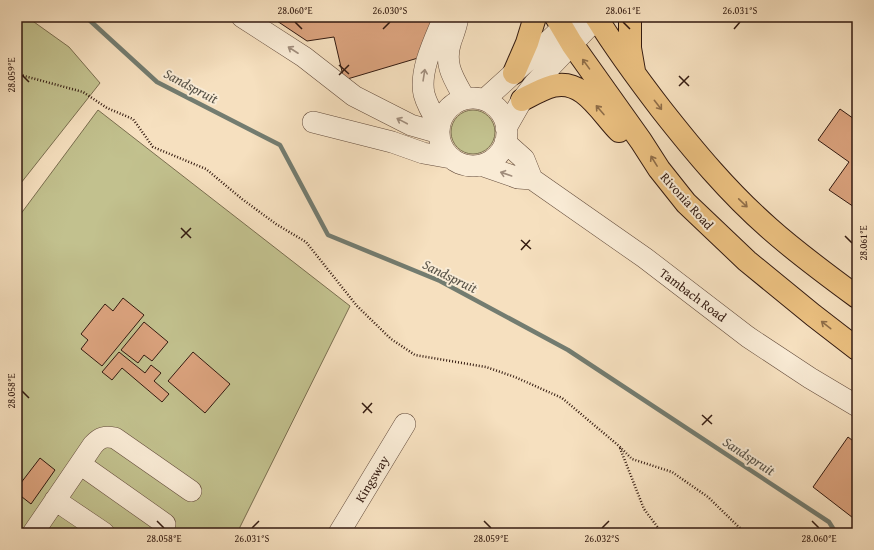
<svg xmlns="http://www.w3.org/2000/svg" width="874" height="550" font-family="'Gentium Book Plus',serif">
  <rect width="100%" height="100%" fill="#f6e0bf"/>
  <filter id="stains"><feTurbulence type="fractalNoise" baseFrequency=".005" numOctaves="4"/><feColorMatrix values="0 0 0 0 .2 0 0 0 0 .09 0 0 0 0 .02 0 0 0 .5 -.17"/></filter>
  <radialGradient id="worn" r=".72"><stop offset=".6" stop-color="#630" stop-opacity="0"/><stop offset="1" stop-color="#630" stop-opacity=".3"/></radialGradient>
  <path fill="#c2c18e" stroke="#7a6e4f" d="M17,17H27L69,47L100,83L17,188Z
    M98,110L350,306L237,533H26L17,526V219Z
    M451 132a22 22 0 1 1 44 0a22 22 0 1 1-44 0Z"/>
  <g fill="none" stroke-linecap="round" stroke-linejoin="round">
    <path stroke="#737c70" stroke-width="4.5" d="M86,17L157,82L280,145L328,235L440,281L568,350L829,522L836,533"/>
  </g>
  <path fill="#daa27d" stroke="#331a10" d="M271,17H434L418,58L344,80L334,37L307,41Z
    M840,109L857,121V209L829,190L849,162L818,140Z
    M123,298L144,315L102,366L81,349L88,340L81,334L105,304L113,311Z
    M144,322L168,342L152,361L144,355L138,363L121,350Z
    M119,352L145,373L151,365L161,373L154,381L169,394L162,402L122,368L112,380L102,372Z
    M193,352L230,384L205,413L168,381Z
    M848,437L857,444V521L813,487Z
    M40,458L55,470L31,504L17,493V488Z"/>
  <g fill="none" stroke-linecap="round" stroke-linejoin="round">
    <g stroke="#644c3c" stroke-width="22">
      <path id="minor" d="M242,17L304,57L354,96L411,125L439,133
        M458,17C457,25 454,33 451,41C443,65 454,79 465,99
        M439 132a34 34 0 1 1 68 0a34 34 0 1 1-68 0Z
        M484,100L526,62L574,17
        M313,122L392,142L423,153L451,158
        M439,124C433,115 427,105 424,94C419,70 435,39 444,17
        M506,128L522,100L535,83L598,17
        M505,142L524,159L532,179
        M481,165L518,178L532,179L645,258L748,337L810,378L857,406
        M80,464L165,524
        M55,500L104,533
        M33,533L93,445C100,437 105,436 115,438L191,491
        M339,533L405,424"/>
    </g>
    <g stroke="#331a10" stroke-width="24">
      <path id="major" d="M556,17L572,44L641,141L659,169L686,203L747,261L813,315L857,349
        M596,17C616,49 638,79 661,109C694,151 728,192 769,228C797,253 827,275 857,297
        M630,17V48L634,71
        M514,73L527,43L535,17
        M522,100C532,95 542,89 553,86C583,78 601,113 619,131"/>
    </g>
    <path stroke="#331a10" stroke-width="2.5" stroke-dasharray="1 2" stroke-linecap="butt" d="M17,74L83,92L107,108L133,119L153,147L206,169L242,199L276,224L306,242L357,306L391,339L415,355L486,367L515,377L562,398L619,446L632,459L672,472L708,497L745,533
      M620,448L644,509L662,533"/>
    <use href="#minor" stroke="#f9ebd5" stroke-width="21"/>
    <use href="#major" stroke="#ebc080" stroke-width="22"/>
  </g>
  <defs><path id="oneway-shaft" d="M-6 0H5M1.5-3L5.5 0L1.5 3" fill="none" stroke-width="1.6" stroke-linecap="round" stroke-linejoin="round"/></defs>
  <g stroke="#a08d7c">
    <use href="#oneway-shaft" transform="translate(293 50) rotate(-147)"/>
    <use href="#oneway-shaft" transform="translate(424 75) rotate(-81)"/>
    <use href="#oneway-shaft" transform="translate(402 121) rotate(-152)"/>
    <use href="#oneway-shaft" transform="translate(506 174) rotate(-161)"/>
  </g>
  <g stroke="#8f6d48">
    <use href="#oneway-shaft" transform="translate(586 64) rotate(-126)"/>
    <use href="#oneway-shaft" transform="translate(658 105) rotate(52)"/>
    <use href="#oneway-shaft" transform="translate(600 110) rotate(-131)"/>
    <use href="#oneway-shaft" transform="translate(654 161) rotate(-122)"/>
    <use href="#oneway-shaft" transform="translate(743 203) rotate(44)"/>
    <use href="#oneway-shaft" transform="translate(826 325) rotate(-142)"/>
  </g>
  <path fill="none" stroke="#331a10" stroke-width="1.5" d="M295,22L302,29M623,22L630,29M383,29L390,22M734,29L740,22M339,65L349,74M22,75L29,82M339,75L349,65M679,76L689,86M679,86L689,76M181,228L191,238M845,236L852,243M181,238L191,228M521,240L531,249M521,250L530,240M22,391L29,398M362,403L372,413M363,413L372,403M702,415L712,424M702,425L712,415M157,521L164,528M484,521L491,528M812,521L819,528M252,528L259,521M602,528L609,521"/>
  <g text-anchor="middle" dominant-baseline="central" stroke-width="4" stroke-linejoin="round" paint-order="stroke">
    <g font-size="13" fill="#331a10" stroke="#f9ebd5">
      <text transform="translate(687 201) rotate(48)">Rivonia Road</text>
      <text transform="translate(693 295) rotate(37)">Tambach Road</text>
      <text transform="translate(372 479) rotate(-59)">Kingsway</text>
    </g>
    <g font-size="14" font-style="italic" fill="#585348" stroke="#f9ebd5">
      <text transform="translate(191 86) rotate(28)">Sandspruit</text>
      <text transform="translate(450 276) rotate(26)">Sandspruit</text>
      <text transform="translate(749 456) rotate(33)">Sandspruit</text>
    </g>
  </g>
  <rect width="874" height="550" fill="none" stroke="#f6e0bf" stroke-width="44"/>
  <rect x="22" y="22" width="830" height="506" fill="none" stroke="#331a10" stroke-width="1.5"/>
  <g font-size="10" text-anchor="middle" fill="#331a10">
    <text x="295" y="14">28.060°E</text>
    <text x="390" y="14">26.030°S</text>
    <text x="623" y="14">28.061°E</text>
    <text x="740" y="14">26.031°S</text>
    <text transform="translate(11 75) rotate(-90)" y="4">28.059°E</text>
    <text transform="translate(863 243) rotate(-90)" y="4">28.061°E</text>
    <text transform="translate(11 391) rotate(-90)" y="4">28.058°E</text>
    <text x="164" y="542">28.058°E</text>
    <text x="252" y="542">26.031°S</text>
    <text x="491" y="542">28.059°E</text>
    <text x="602" y="542">26.032°S</text>
    <text x="819" y="542">28.060°E</text>
  </g>
  <rect width="100%" height="100%" filter="url(#stains)"/>
  <rect width="100%" height="100%" fill="url(#worn)"/>
</svg>
